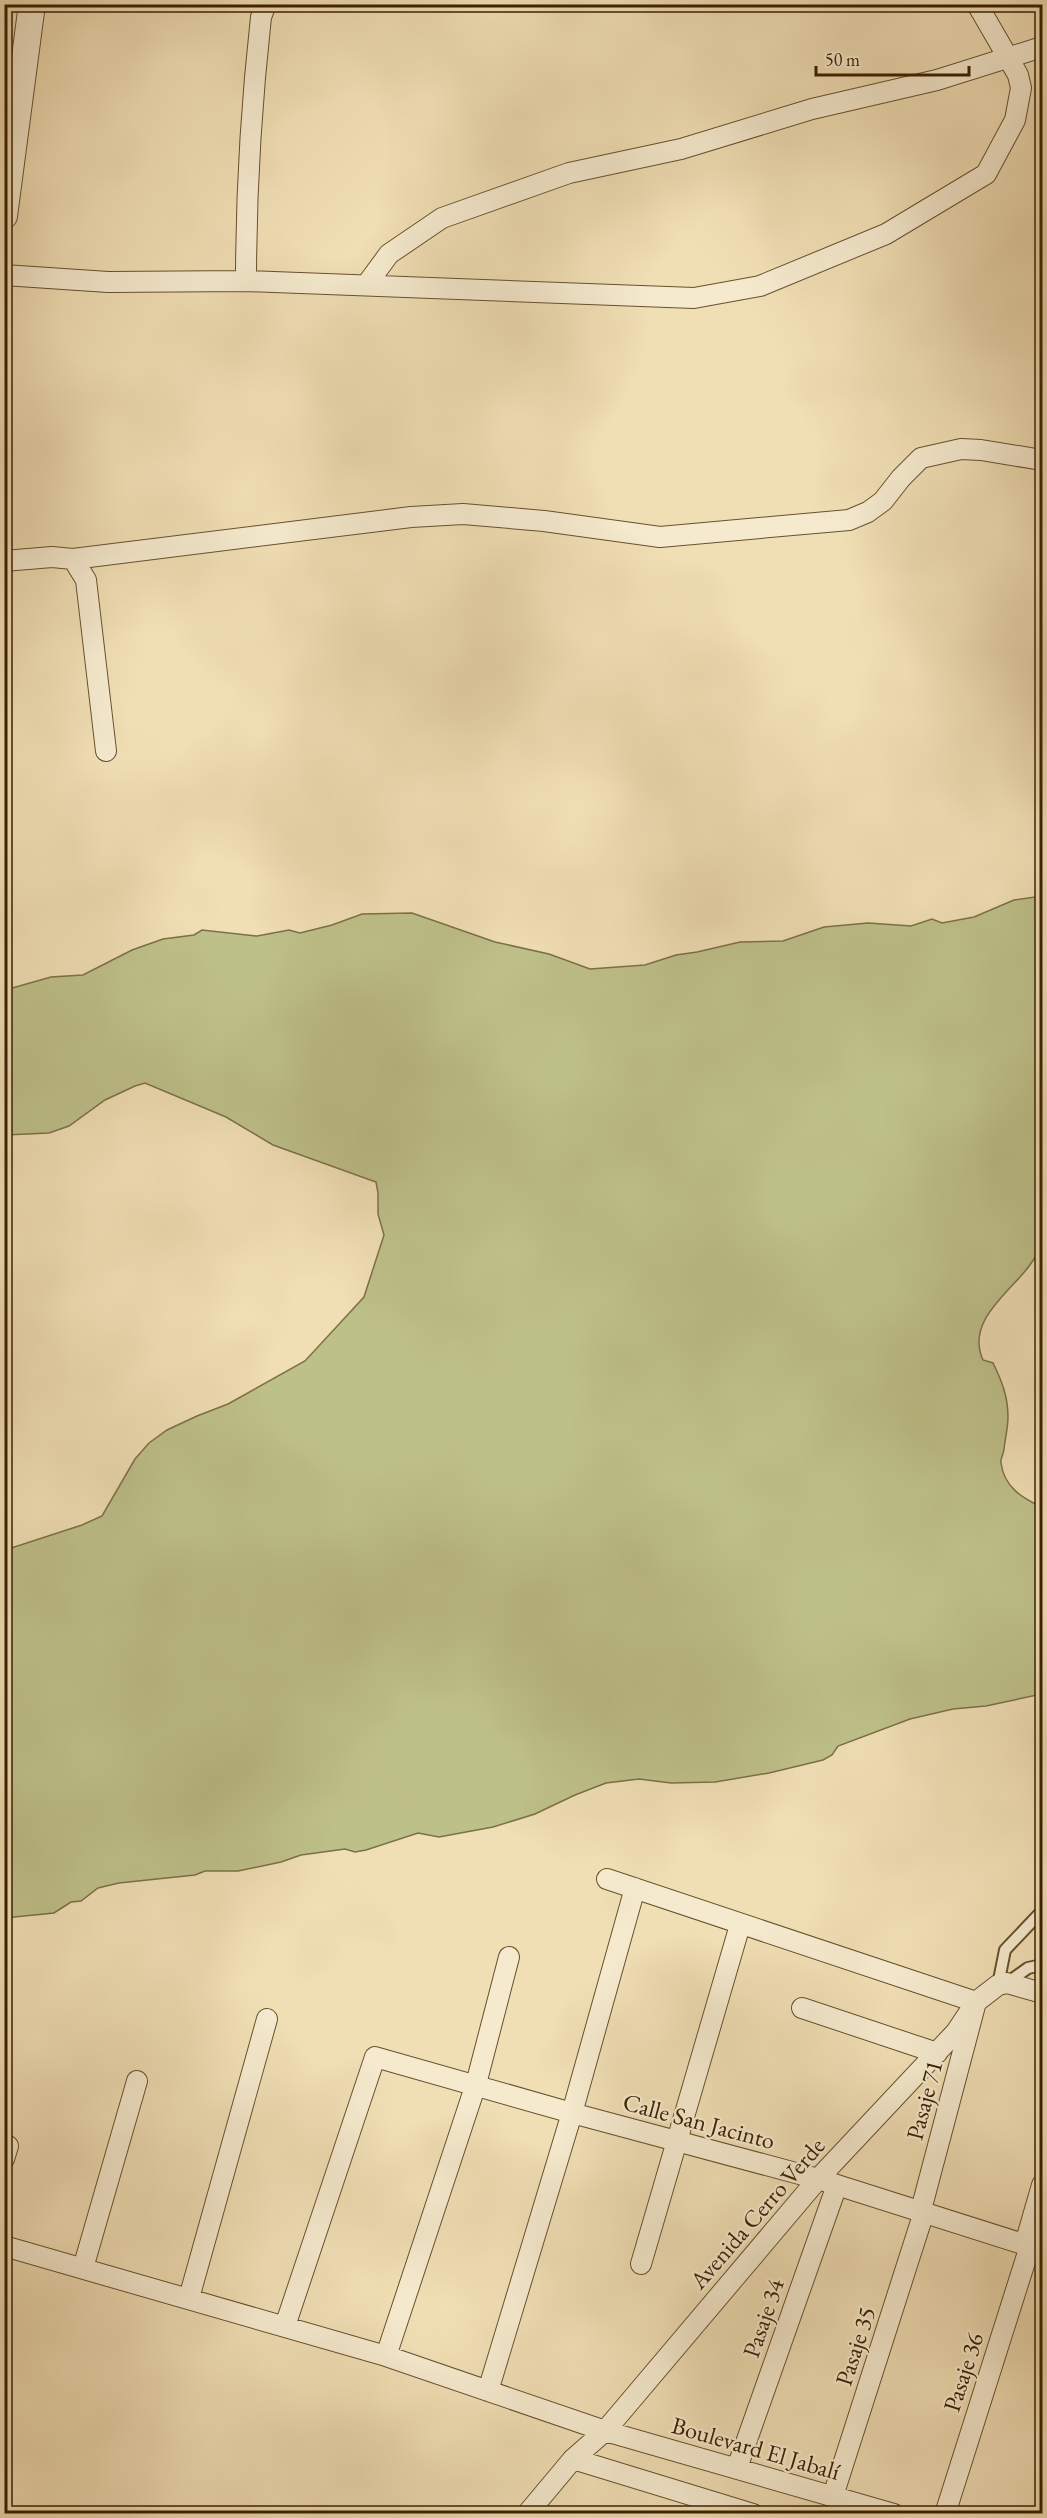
<svg xmlns="http://www.w3.org/2000/svg" width="1047" height="2518" font-family="'EB Garamond',serif">
  <rect width="100%" height="100%" fill="#f0deb4"/>
  <filter id="stains"><feTurbulence type="fractalNoise" baseFrequency=".00333" numOctaves="4"/><feColorMatrix values="0 0 0 0 .2 0 0 0 0 .09 0 0 0 0 .02 0 0 0 .5 -.17"/></filter>
  <radialGradient id="worn" r=".72"><stop offset=".6" stop-color="#630" stop-opacity="0"/><stop offset="1" stop-color="#630" stop-opacity=".3"/></radialGradient>
  <path fill="#bec08a" stroke="#7c7046" stroke-width="1.5" d="M1042,896V1248C1036,1255 1032,1263 1026,1270C1006,1295 966,1323 983,1360L993,1363C1002,1381 1008,1397 1008,1417C1008,1427 1005,1439 1004,1449C1004,1453 1000,1459 1001,1463C1004,1487 1022,1498 1042,1507V1694L986,1706L953,1709L910,1719L838,1746L832,1755L823,1760L769,1773L715,1782L671,1783L639,1779L606,1783L575,1795L535,1814L493,1827L439,1837L418,1833L366,1850L355,1852L345,1849L301,1855L281,1862L238,1871H205L195,1875L119,1883L98,1888L81,1901L71,1902L54,1913L5,1918V1550L82,1525L102,1516L135,1459L149,1443L167,1430L197,1416L228,1404L305,1361L364,1297L384,1235L378,1214V1193L376,1182L273,1145L226,1117L145,1083L135,1086L105,1100L69,1126L49,1133L5,1135V990L51,977L83,975L132,950L163,939L194,935L202,930L257,936L289,930L300,933L332,925L362,914L412,913L495,942L549,954L590,969L645,965L676,955L697,952L740,942L783,941L824,927L868,923L911,926L932,919L942,923L974,917L1014,900Z"/>
  <g fill="none" stroke-linecap="round" stroke-linejoin="round">
    <g stroke="#68502e" stroke-width="14">
      <path id="service" d="M1007,1983L1028,1968L1042,1965
        M998,1985L1005,1950L1042,1911"/>
    </g>
    <g stroke="#68502e" stroke-width="22">
      <path id="minor" d="M4,275L108,282L246,281L694,298L760,286L886,234L986,174L1015,120L1021,88L1018,75L977,4
        M246,281C246,190 251,107 261,17L266,4
        M367,284L389,254L442,218L569,173L681,149L812,109L937,80L1042,47
        M73,559L86,580L106,751
        M4,561L52,557L73,559L411,517L463,514L544,521L660,537L849,520L868,512L883,501L901,478L921,458L961,449L981,450L1042,460
        M607,1879L976,2002L921,2210
        M802,2008L937,2053
        M4,2159L8,2146
        M1025,2244L1042,2185
        M4,2246L386,2356L605,2431L894,2514
        M641,2264L740,1925
        M83,2268L137,2081
        M189,2298L267,2019
        M285,2326L375,2057L572,2113L818,2179L1042,2250
        M386,2356L476,2084L509,1957
        M488,2391L572,2113L635,1888
        M573,2459L753,2514
        M737,2468L837,2185
        M833,2496L924,2212
        M527,2514L573,2459L605,2431L818,2179L956,2032L976,2002L998,1985L1007,1983L1042,1993
        M945,2514L1030,2246"/>
    </g>
    <g stroke="#68502e" stroke-width="28">
      <path id="tertiary" d="M4,216L32,4"/>
    </g>
    <use href="#service" stroke="#f5eace" stroke-width="10"/>
    <use href="#minor" stroke="#f5eace" stroke-width="20"/>
    <use href="#tertiary" stroke="#f5eace" stroke-width="26"/>
  </g>
  <g text-anchor="middle" dominant-baseline="central" stroke-width="4.5" stroke-linejoin="round" paint-order="stroke">
    <g font-size="24" fill="#3a2001" stroke="#f5eace">
      <text transform="translate(924 2100) rotate(-75)">Pasaje 71</text>
      <text transform="translate(699 2121) rotate(15)">Calle San Jacinto</text>
      <text transform="translate(757 2213) rotate(-49)">Avenida Cerro Verde</text>
      <text transform="translate(763 2318) rotate(-71)">Pasaje 34</text>
      <text transform="translate(855 2346) rotate(-72)">Pasaje 35</text>
      <text transform="translate(963 2372) rotate(-72)">Pasaje 36</text>
      <text transform="translate(756 2448) rotate(16)">Boulevard El Jabalí</text>
    </g>
  </g>
  <rect width="1047" height="2518" fill="none" stroke="#f0deb4" stroke-width="24"/>
  <rect x="6" y="6" width="1035" height="2506" fill="none" stroke="#3a2001" stroke-width="3"/>
  <rect x="12" y="12" width="1023" height="2494" fill="none" stroke="#3a2001" stroke-width="1.5"/>
  <path d="M816 66v9h153v-9" fill="none" stroke="#3a2001" stroke-width="3"/>
  <text x="825" y="66" font-size="18" fill="#3a2001" stroke="#f5eace" stroke-width="4.5" paint-order="stroke">50 m</text>
  <rect width="100%" height="100%" filter="url(#stains)"/>
  <rect width="100%" height="100%" fill="url(#worn)"/>
</svg>
